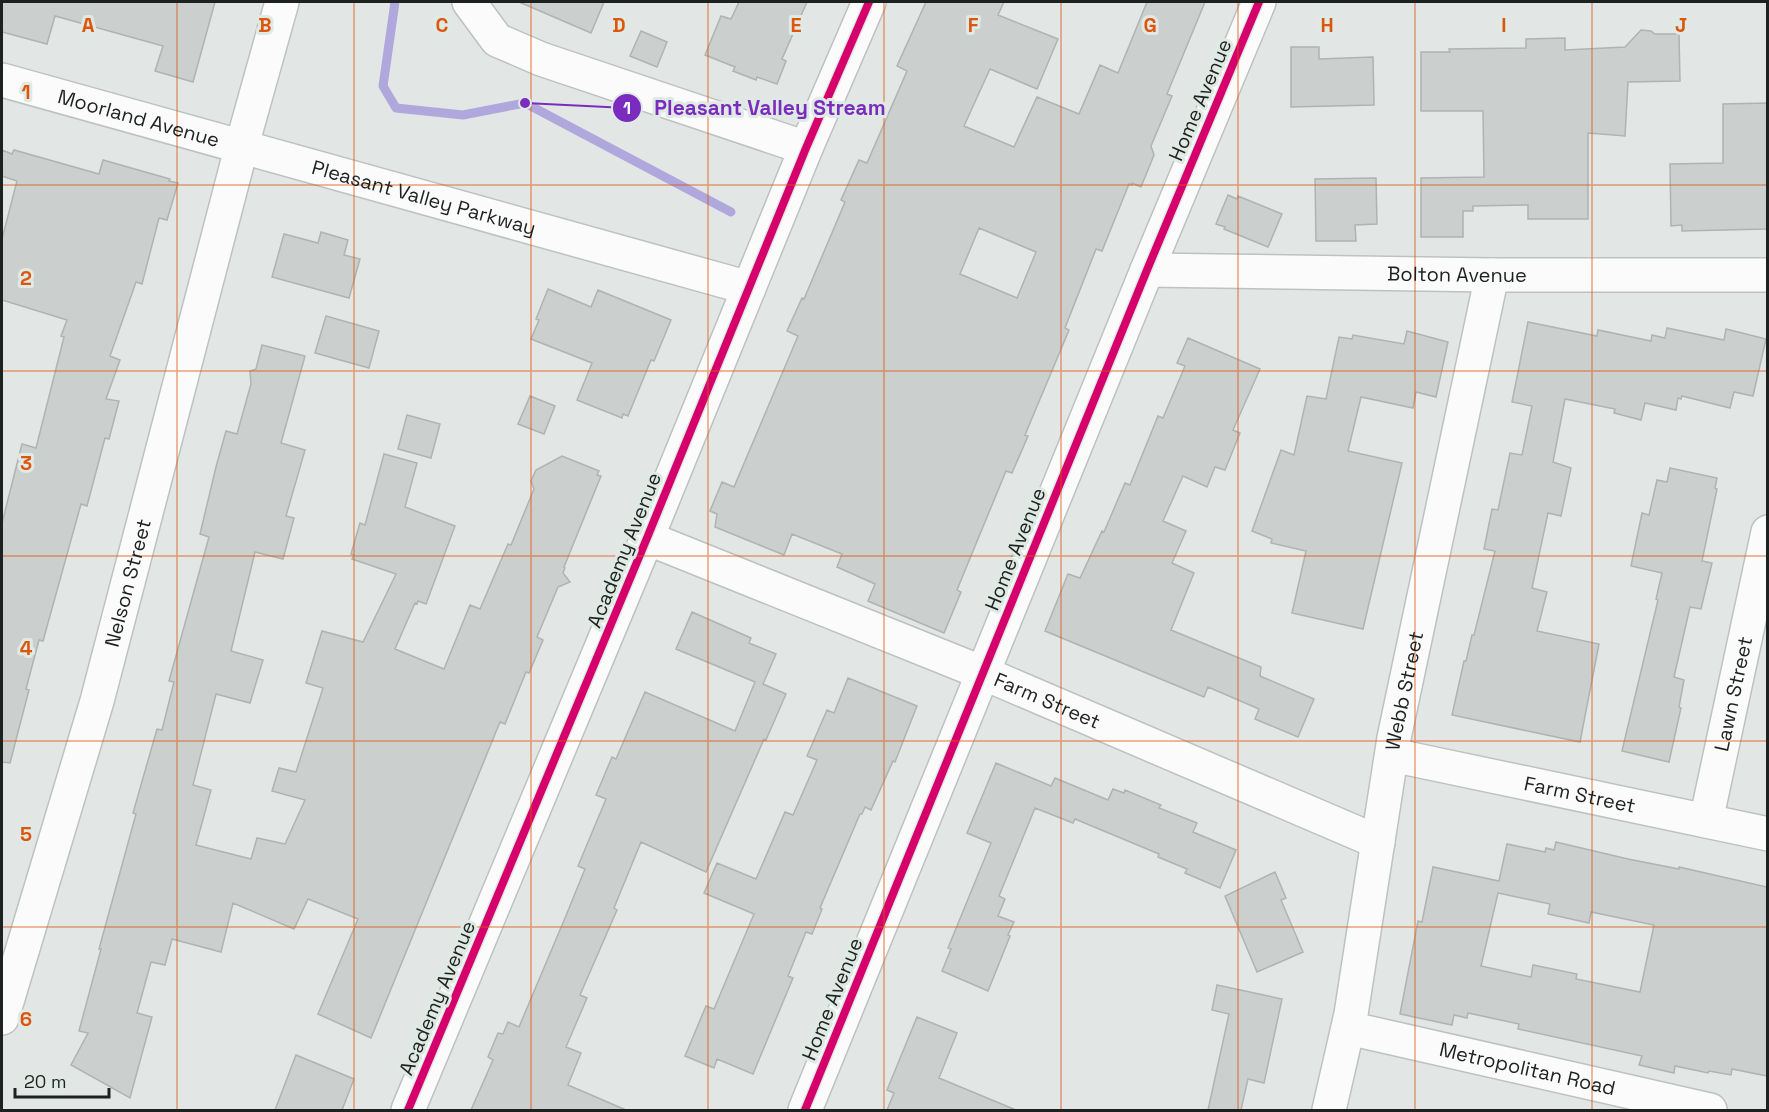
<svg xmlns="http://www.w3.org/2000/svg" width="1769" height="1112" font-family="'Space Grotesk',sans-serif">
  <rect width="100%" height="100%" fill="#e2e7e5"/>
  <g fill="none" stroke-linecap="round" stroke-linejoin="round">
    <path stroke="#b0a7dd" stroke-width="9" d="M395,2L383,86L396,108L463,115L525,103L731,212"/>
  </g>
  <path fill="#cbcfce" stroke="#afb3b1" stroke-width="1.5" fill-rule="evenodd" d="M2,2H215L193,82L155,71L163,46L55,16L47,44L2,32Z
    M519,2H604L591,33Z
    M739,2H807L782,59L786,61L777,84L757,77L756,80L733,71L735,67L705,55L721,16L731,19Z
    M926,2H1004L998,15L1058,39L1037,89L990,69L964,126L1014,147L1037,97L1079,114L1100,65L1118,73L1147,2H1205L1167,94L1172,96L1151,146L1154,155L1141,187L1132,183V185L1129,184L1102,251L1096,249L1065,328L1069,330L1025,435L1028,436L1012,473L1006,471L957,590L961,592L944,633L868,601L875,584L837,567L842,554L792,534L784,555L715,527L717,514L710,511L722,482L734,487L798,336L787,331L802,298L804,299L845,202L841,200L859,160L867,163L907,71L897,66ZM979,228L1036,252L1017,298L960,274Z
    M1641,30L1651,31L1655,34H1679L1680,81L1628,82L1625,136L1588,133V219H1528V205L1473,206V211H1463V237H1421V178L1484,177L1483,111H1421V52H1450L1449,49L1526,48V39L1565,38V50L1625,47Z
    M641,31L667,42L657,67L630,56Z
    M1291,47H1319V59L1373,57L1374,105L1291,107Z
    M1767,103V229L1682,231V225L1671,226L1670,164L1723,163V104Z
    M2,150L12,154L14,150L99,174L103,160L170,179L169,181L178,183L167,220L159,218L142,284L136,282L110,356L120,360L106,399L119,401L109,439L105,438L87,506L81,504L43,641L39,640L26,689L29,690L10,763L2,762V523L22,444L36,448L64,337L61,336L67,320L2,300V239L17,181L2,176Z
    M1376,178L1377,224L1355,225L1356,241H1316L1315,179Z
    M1228,195L1237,199L1238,196L1282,214L1268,247L1224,229L1225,227L1216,224Z
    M321,232L348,240L344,255L360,259L349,298L272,277L284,234L318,243Z
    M548,289L591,307L598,290L671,320L654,361L651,360L628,416L623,414L622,418L577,400L592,363L531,339L539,320L536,319Z
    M326,316L379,331L369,368L315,353Z
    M1528,322L1597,336L1598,330L1651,341L1652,335L1665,338L1667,328L1724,340L1726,329L1766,339L1753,396L1734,392L1730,408L1682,396L1681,399L1678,398L1676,410L1645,403L1641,420L1614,413L1615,409L1565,399L1553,462L1571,468L1561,516L1548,513L1532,588L1547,592L1537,631L1599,644L1580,742L1452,715L1464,661H1466L1472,635H1474L1495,551L1484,549L1492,509L1498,510L1510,453L1522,455L1532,406L1512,402Z
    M1407,331L1448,342L1436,397L1416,392L1413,408L1361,397L1348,451L1402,463L1363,629L1292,613L1306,551L1271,543L1272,539L1252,531L1281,450L1294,455L1307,396L1326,399L1339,337L1352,339L1353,335L1404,344Z
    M1188,338L1260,369L1233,430L1240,433L1225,470L1215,467L1207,487L1183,476L1163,521L1186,531L1172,563L1194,573L1171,630L1261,667L1260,676L1314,699L1298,737L1255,719L1259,709L1208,687L1204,697L1045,631L1068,574L1080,578L1102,531L1104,532L1125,483L1130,485L1158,416L1163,418L1185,366L1177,363Z
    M262,345L305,356L281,443L305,450L286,516L294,518L283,559L255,552L231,651L263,660L250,703L216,694L193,785L211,790L196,845L251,859L257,838L285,844L305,800L272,791L279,768L296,772L323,688L306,683L322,631L363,642L396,574L352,559L354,555L351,554L360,523L365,525L384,454L417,463L405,507L455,526L426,604L418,601L417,604L415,603L395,649L444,669L470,605L480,609L508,544L511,545L534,489L531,481L536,470L562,456L599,471L597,475L601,476L564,567L565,568L563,573L570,582L558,587L537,637L543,640L529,673L526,672L505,724L500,722L371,1038L318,1014L358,919L308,899L294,929L233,903L221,952L172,939L165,965L151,962L137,1013L152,1017L130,1098L71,1065L88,1033L79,1031L101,949H99L136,814L133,813L157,729L162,730L174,682L169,681L209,537L200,534L216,467L226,431L237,434L251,384L250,371L256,369Z
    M530,396L555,406L544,434L518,424Z
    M407,415L440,424L431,458L398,449Z
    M1670,468L1717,478L1715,488L1717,489L1702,561L1712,563L1701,609L1690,607L1674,677L1684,680L1679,707L1681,708L1669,762L1622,751L1658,600L1656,599L1662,573L1631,566L1642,513L1649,515L1657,480L1667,482Z
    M692,612L751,638L749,643L776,654L763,684L786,694L766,740L764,739L706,872L641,842L614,908L617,910L580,995L587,998L566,1047L581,1053L568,1085L626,1110H471L493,1060L488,1057L498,1033L503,1034L508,1022L519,1027L565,918L585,869L578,866L606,799L596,795L612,757L616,759L645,692L735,731L755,682L676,649Z
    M848,678L917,706L895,762L893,761L871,810L865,807L862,814H860L820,908L822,909L812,934L806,932L788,976L793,978L753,1074L717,1059L714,1068L685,1056L706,1006L714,1009L754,914L704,893L717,863L756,879L785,812L793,815L817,760L807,756L827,710L834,713Z
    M996,763L1051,786L1055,778L1108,800L1113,789L1124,793L1125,790L1161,805L1159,808L1197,823L1193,832L1236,850L1220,888L1185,873L1187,869L1158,857L1159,854L1075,819L1073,823L1035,808L999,896L1005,899L998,916L1014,922L1008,935L1010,936L988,991L942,971L951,949L948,948L991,843L967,833Z
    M1556,842L1628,859L1679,869V867L1767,887V1076L1732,1069L1731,1075L1709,1071L1708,1073L1675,1066L1674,1073L1639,1065L1642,1056L1518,1029L1519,1024L1468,1013L1467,1018L1454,1015L1452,1025L1400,1014L1418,921L1422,922L1433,867L1499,881L1507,844L1545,852L1546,848L1554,850ZM1498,893L1550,904L1548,914L1589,923L1591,912L1654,925L1640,992L1576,979L1577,974L1533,965L1531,977L1481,966Z
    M1275,872L1286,898L1281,900L1303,952L1257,972L1225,896Z
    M1217,985L1282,999L1264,1083L1248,1079L1241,1110H1208L1229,1014L1212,1010Z
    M917,1017L957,1033L939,1078L1016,1110H887L894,1093L887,1090Z
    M296,1055L354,1079L342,1110H275Z"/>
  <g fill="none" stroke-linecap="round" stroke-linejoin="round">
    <g stroke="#bdc2c0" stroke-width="36">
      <g id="minor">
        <path d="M469,2L497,40L541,59L806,148"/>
        <path id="s1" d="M2,80L749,288"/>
        <path id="s2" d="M1147,270L1492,275H1768"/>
        <path id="s3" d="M647,538L983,673L1378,842"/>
        <path id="s4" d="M1392,755L1768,834"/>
        <path id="s5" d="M1706,821L1768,532"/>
        <path id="s6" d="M2,1018L97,701L242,145L282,2"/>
        <path id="s7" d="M1348,1028L1710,1110"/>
        <path d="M408,1110L647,538L806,148L869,2"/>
        <path d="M805,1110L1147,270L1259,2"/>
        <path id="s8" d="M1329,1110L1351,1014L1394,738L1492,275"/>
      </g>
    </g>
    <use href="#minor" stroke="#fbfbfb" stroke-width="33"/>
    <g stroke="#dfeae5" stroke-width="11">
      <path id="cycleway" d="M408,1110L647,538L806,148L869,2
        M805,1110L1147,270L1259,2"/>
    </g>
    <use href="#cycleway" stroke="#d6006c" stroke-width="8"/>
  </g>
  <path fill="none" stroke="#de560d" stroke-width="1.5" stroke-opacity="0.55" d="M177,2V1110M354,2V1110M531,2V1110M708,2V1110M884,2V1110M1061,2V1110M1238,2V1110M1415,2V1110M1592,2V1110M2,185H1768M2,371H1768M2,556H1768M2,741H1768M2,927H1768"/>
  <g text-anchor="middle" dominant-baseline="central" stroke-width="6" stroke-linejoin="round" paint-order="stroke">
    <g font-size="20" fill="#1d211f" stroke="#dfeae5">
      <text transform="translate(1200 100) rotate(-67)">Home Avenue</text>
      <text stroke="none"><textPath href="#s1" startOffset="142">Moorland Avenue</textPath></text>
      <text stroke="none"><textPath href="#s1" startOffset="438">Pleasant Valley Parkway</textPath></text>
      <text stroke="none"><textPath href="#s2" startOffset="310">Bolton Avenue</textPath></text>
      <text transform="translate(1015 549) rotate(-68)">Home Avenue</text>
      <text transform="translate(624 550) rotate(-68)">Academy Avenue</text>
      <text stroke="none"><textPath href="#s6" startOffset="453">Nelson Street</textPath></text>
      <text stroke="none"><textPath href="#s8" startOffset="426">Webb Street</textPath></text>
      <text stroke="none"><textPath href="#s5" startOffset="130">Lawn Street</textPath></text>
      <text stroke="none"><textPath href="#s3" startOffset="432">Farm Street</textPath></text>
      <text stroke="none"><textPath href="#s4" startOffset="192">Farm Street</textPath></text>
      <text transform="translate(437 998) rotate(-67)">Academy Avenue</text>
      <text transform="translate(832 999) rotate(-68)">Home Avenue</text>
      <text stroke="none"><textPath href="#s7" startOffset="184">Metropolitan Road</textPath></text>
    </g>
  </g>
  <g font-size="20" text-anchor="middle" font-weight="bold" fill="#de560d" stroke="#dfeae5" stroke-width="6" stroke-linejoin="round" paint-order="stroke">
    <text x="88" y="32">A</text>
    <text x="265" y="32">B</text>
    <text x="442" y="32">C</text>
    <text x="619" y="32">D</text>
    <text x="796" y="32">E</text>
    <text x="973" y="32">F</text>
    <text x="1150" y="32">G</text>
    <text x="1327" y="32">H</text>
    <text x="1504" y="32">I</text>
    <text x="1681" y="32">J</text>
    <text x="26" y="99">1</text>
    <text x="26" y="285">2</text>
    <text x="26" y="470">3</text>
    <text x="26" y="655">4</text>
    <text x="26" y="841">5</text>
    <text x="26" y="1026">6</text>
  </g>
  <path fill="none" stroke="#7b2cbf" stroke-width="2" d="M525 103L627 108"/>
  <g fill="#7b2cbf" stroke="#dfeae5" stroke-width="2">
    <circle cx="525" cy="103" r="6"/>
    <circle cx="627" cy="108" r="15"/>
  </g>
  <g font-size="18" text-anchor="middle" font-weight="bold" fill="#fff">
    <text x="627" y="114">1</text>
  </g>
  <g font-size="21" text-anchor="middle" font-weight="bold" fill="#7b2cbf" stroke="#dfeae5" stroke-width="6" stroke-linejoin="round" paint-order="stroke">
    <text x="770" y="115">Pleasant Valley Stream</text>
  </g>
  <rect width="1769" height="1112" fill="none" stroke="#1d211f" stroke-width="6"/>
  <path d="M15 1088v9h94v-9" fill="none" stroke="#1d211f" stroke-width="3"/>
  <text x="24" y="1088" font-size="18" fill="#1d211f" stroke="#dfeae5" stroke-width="4.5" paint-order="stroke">20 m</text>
</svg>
